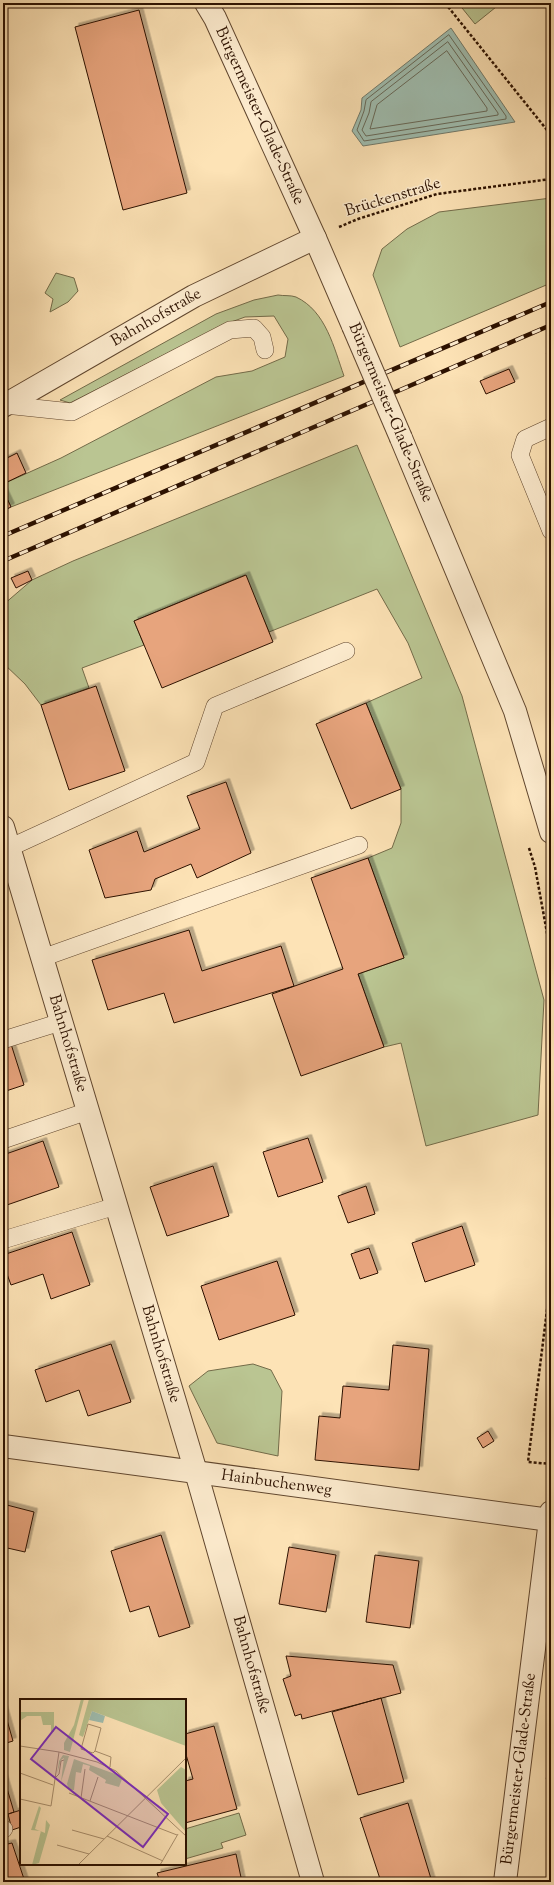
<svg xmlns="http://www.w3.org/2000/svg" width="554" height="1885" font-family="'Sorts Mill Goudy',serif">
  <defs>
    <filter id="shadow"><feDropShadow dx="3.5" dy="-3.5" stdDeviation="0" flood-color="#0004"/></filter>
  </defs>
  <rect width="100%" height="100%" fill="#fde3b6"/>
  <filter id="stains"><feTurbulence type="fractalNoise" baseFrequency=".005" numOctaves="4"/><feColorMatrix values="0 0 0 0 .2 0 0 0 0 .09 0 0 0 0 .02 0 0 0 .5 -.17"/></filter>
  <radialGradient id="worn" r=".72"><stop offset=".6" stop-color="#630" stop-opacity="0"/><stop offset="1" stop-color="#630" stop-opacity=".3"/></radialGradient>
  <path fill="#bac592" stroke="#736b49" d="M458,3H501L475,24Z
    M551,198V283L400,347L373,275L382,249L407,229L439,212Z
    M56,273L74,278L78,291L68,302L50,312L53,299L45,293Z
    M278,295C283,296 291,295 296,297C326,311 334,348 344,376L11,507L3,490V484L61,458L216,377L252,371L285,357L288,339L274,316L245,317L223,325L70,403L60,400L216,314L254,300Z
    M357,445L462,696L544,1000L538,1115L426,1146L401,1043L384,1047L358,974L404,958L368,858L392,848L401,823V789L366,703L422,678L408,643L377,589L269,632L245,575L134,621L144,645L82,668L89,688L41,705L25,684L3,663V605L32,580L73,561Z
    M253,1364L271,1370L282,1391L278,1456L217,1443L189,1386L208,1371Z
    M239,1813L246,1835L221,1843L223,1848L185,1859V1829Z"/>
  <path fill="#9fbeb1" stroke="#71796a" d="M451,28L515,122L363,146L352,131L361,110L362,98Z"/>
  <g fill="none" stroke-linecap="round" stroke-linejoin="round">
    <path stroke="#666858" stroke-width="1" d="M449,35L506,116V119L364,141L357,130L364,111L366,100Z
      M448,42L498,113V115L366,136L362,130L369,113L371,102Z
      M447,51L487,108V111L370,129L377,105Z"/>
  </g>
  <path fill="#e7a47d" stroke="#2c1100" filter="url(#shadow)" d="M139,10L187,193L123,210L75,27Z
    M509,369L515,382L486,394L480,381Z
    M17,453L26,473L3,484V460Z
    M3,490L11,507L3,511Z
    M28,571L32,580L16,588L11,578Z
    M246,575L273,642L162,688L134,621Z
    M96,686L125,771L69,790L41,705Z
    M366,703L401,789L351,809L316,724Z
    M226,782L251,853L197,878L191,864L155,879L151,890L105,898L89,850L137,831L144,852L200,829L187,796Z
    M368,858L404,958L358,974L384,1047L301,1076L272,994L343,969L311,878Z
    M189,930L202,971L281,946L294,986L174,1023L164,993L108,1010L92,960Z
    M11,1044L24,1085L3,1092V1047Z
    M308,1138L323,1182L278,1197L263,1152Z
    M43,1141L59,1187L4,1206L3,1155Z
    M213,1166L229,1216L167,1236L150,1187Z
    M366,1186L375,1214L348,1223L338,1196Z
    M462,1226L475,1265L425,1282L412,1243Z
    M72,1232L90,1285L51,1299L43,1274L11,1285L3,1263V1255Z
    M369,1248L378,1273L360,1279L351,1254Z
    M277,1261L295,1315L219,1340L201,1286Z
    M111,1344L131,1402L88,1416L79,1390L46,1402L35,1370Z
    M393,1345L429,1349L419,1470L315,1460L319,1416L340,1418L343,1386L389,1390Z
    M488,1431L494,1441L483,1448L477,1438Z
    M3,1504L34,1512L25,1552L3,1547Z
    M161,1535L190,1627L159,1637L149,1606L130,1612L111,1551Z
    M289,1547L336,1555L326,1612L279,1604Z
    M375,1555L419,1561L410,1628L366,1622Z
    M286,1656L393,1665L401,1693L302,1719L301,1714L295,1716L283,1679L291,1676Z
    M381,1698L404,1782L358,1795L332,1712Z
    M3,1706L13,1741L3,1744Z
    M214,1726L237,1809L185,1823V1781L193,1779L185,1751V1734Z
    M3,1775L14,1812L3,1816Z
    M408,1803L432,1882H381L360,1818Z
    M21,1810V1827L12,1830L8,1814Z
    M12,1843L25,1882H3V1845Z
    M236,1854L242,1882H160L157,1873Z"/>
  <g fill="none" stroke-linecap="round" stroke-linejoin="round">
    <g stroke="#60462e" stroke-width="18">
      <path id="service" d="M5,405L72,412L230,330L254,328L262,337L265,350
        M551,427L525,439L520,455L551,531
        M9,848L196,762L215,706L346,651
        M42,958L359,845
        M3,1040L61,1022
        M3,1140L88,1111
        M3,1240L116,1206
        M3,1830L4,1829"/>
    </g>
    <g stroke="#60462e" stroke-width="24">
      <g id="minor">
        <path id="s1" d="M3,406L194,296L315,238"/>
        <path id="s2" d="M3,827L196,1472L313,1882"/>
        <path id="s3" d="M3,1446L550,1520"/>
      </g>
    </g>
    <g stroke="#60462e" stroke-width="24">
      <g id="tertiary">
        <path id="s4" d="M206,3L215,18L315,238L353,326"/>
        <path d="M401,438L515,711L551,832"/>
        <path id="s5" d="M505,1882L551,1512"/>
      </g>
    </g>
    <path stroke="#2c1100" stroke-width="2.5" stroke-dasharray="3 2" stroke-linecap="butt" d="M445,3L551,135
      M339,227L358,219L437,194L551,179
      M547,353L548,356L551,355
      M529,848L535,867L551,955
      M551,1254L548,1302L528,1462L551,1464
      M547,1779L551,1752"/>
    <use href="#service" stroke="#feedd0" stroke-width="17"/>
    <use href="#minor" stroke="#feedd0" stroke-width="22"/>
    <use href="#tertiary" stroke="#feedd0" stroke-width="22"/>
    <g stroke="#2c1100" stroke-width="4.5">
      <path id="rail" d="M3,536L551,302
        M3,561L551,325"/>
    </g>
    <use href="#rail" stroke="#feedd0" stroke-width="3" stroke-dasharray="9" stroke-linecap="butt"/>
    <g stroke="#60462e" stroke-width="24" stroke-linecap="butt">
      <path id="tertiary-bridge" d="M353,326L401,438"/>
    </g>
    <use href="#tertiary-bridge" stroke="#feedd0" stroke-width="22"/>
  </g>
  <g text-anchor="middle" dominant-baseline="central" stroke-width="3" stroke-linejoin="round" paint-order="stroke">
    <g font-size="16" fill="#2c1100" stroke="#feedd0">
      <text stroke="none"><textPath href="#s4" startOffset="125">Bürgermeister-Glade-Straße</textPath></text>
      <text transform="translate(393 198) rotate(-17)">Brückenstraße</text>
      <text stroke="none"><textPath href="#s1" startOffset="177">Bahnhofstraße</textPath></text>
      <text transform="translate(390 413) rotate(67)">Bürgermeister-Glade-Straße</text>
      <text stroke="none"><textPath href="#s2" startOffset="226">Bahnhofstraße</textPath></text>
      <text stroke="none"><textPath href="#s2" startOffset="550">Bahnhofstraße</textPath></text>
      <text stroke="none"><textPath href="#s3" startOffset="276">Hainbuchenweg</textPath></text>
      <text stroke="none"><textPath href="#s2" startOffset="874">Bahnhofstraße</textPath></text>
      <text stroke="none"><textPath href="#s5" startOffset="114">Bürgermeister-Glade-Straße</textPath></text>
    </g>
  </g>
  <g transform="translate(20 1699)">
    <rect width="166" height="166" fill="#fde3b6"/>
    <path d="M61,0H64L50,53L44,51V44L54,26ZM69,0H166V47L72,12L63,38L59,36ZM0,13H34V33H31V26H23L21,17H7L0,22ZM43,56L49,57L41,83L44,59L41,61L37,75L39,62ZM54,60L95,75L102,80L99,88L85,84L86,81L69,71L70,67L63,65L61,74L56,73L54,91H49L47,85ZM161,68L166,71V133L141,104L137,91ZM19,107L21,109L15,130L25,134L26,121L30,126L19,164L12,166L21,132L11,131Z" fill="#bac592"/>
    <path d="M72,12L85,17L83,24L69,21Z" fill="#9fbeb1"/>
    <path fill="none" stroke="#a98f6d" stroke-width="1" d="M0,47L39,53L77,63L96,72L166,137M75,52L73,54L61,50L68,25L81,29L75,52L91,58L90,68M0,74L33,86M35,79L39,75L41,62L44,61M49,94L157,136M61,99L65,70M0,100L31,107L39,53M70,102L78,78M52,131L84,140M87,137L143,162M37,146L69,155M58,166L166,59M140,166L158,135"/>
    <path fill="#7b2cbf" fill-opacity="0.15" stroke="#7b2cbf" stroke-width="2" d="M36,28L148,115L123,148L11,60Z"/>
    <rect width="166" height="166" fill="none" stroke="#2c1100" stroke-width="2"/>
  </g>
  <rect width="554" height="1885" fill="none" stroke="#fde3b6" stroke-width="16"/>
  <rect x="4" y="4" width="546" height="1877" fill="none" stroke="#2c1100" stroke-width="2"/>
  <rect x="8" y="8" width="538" height="1869" fill="none" stroke="#2c1100"/>
  <rect width="100%" height="100%" filter="url(#stains)"/>
  <rect width="100%" height="100%" fill="url(#worn)"/>
</svg>
